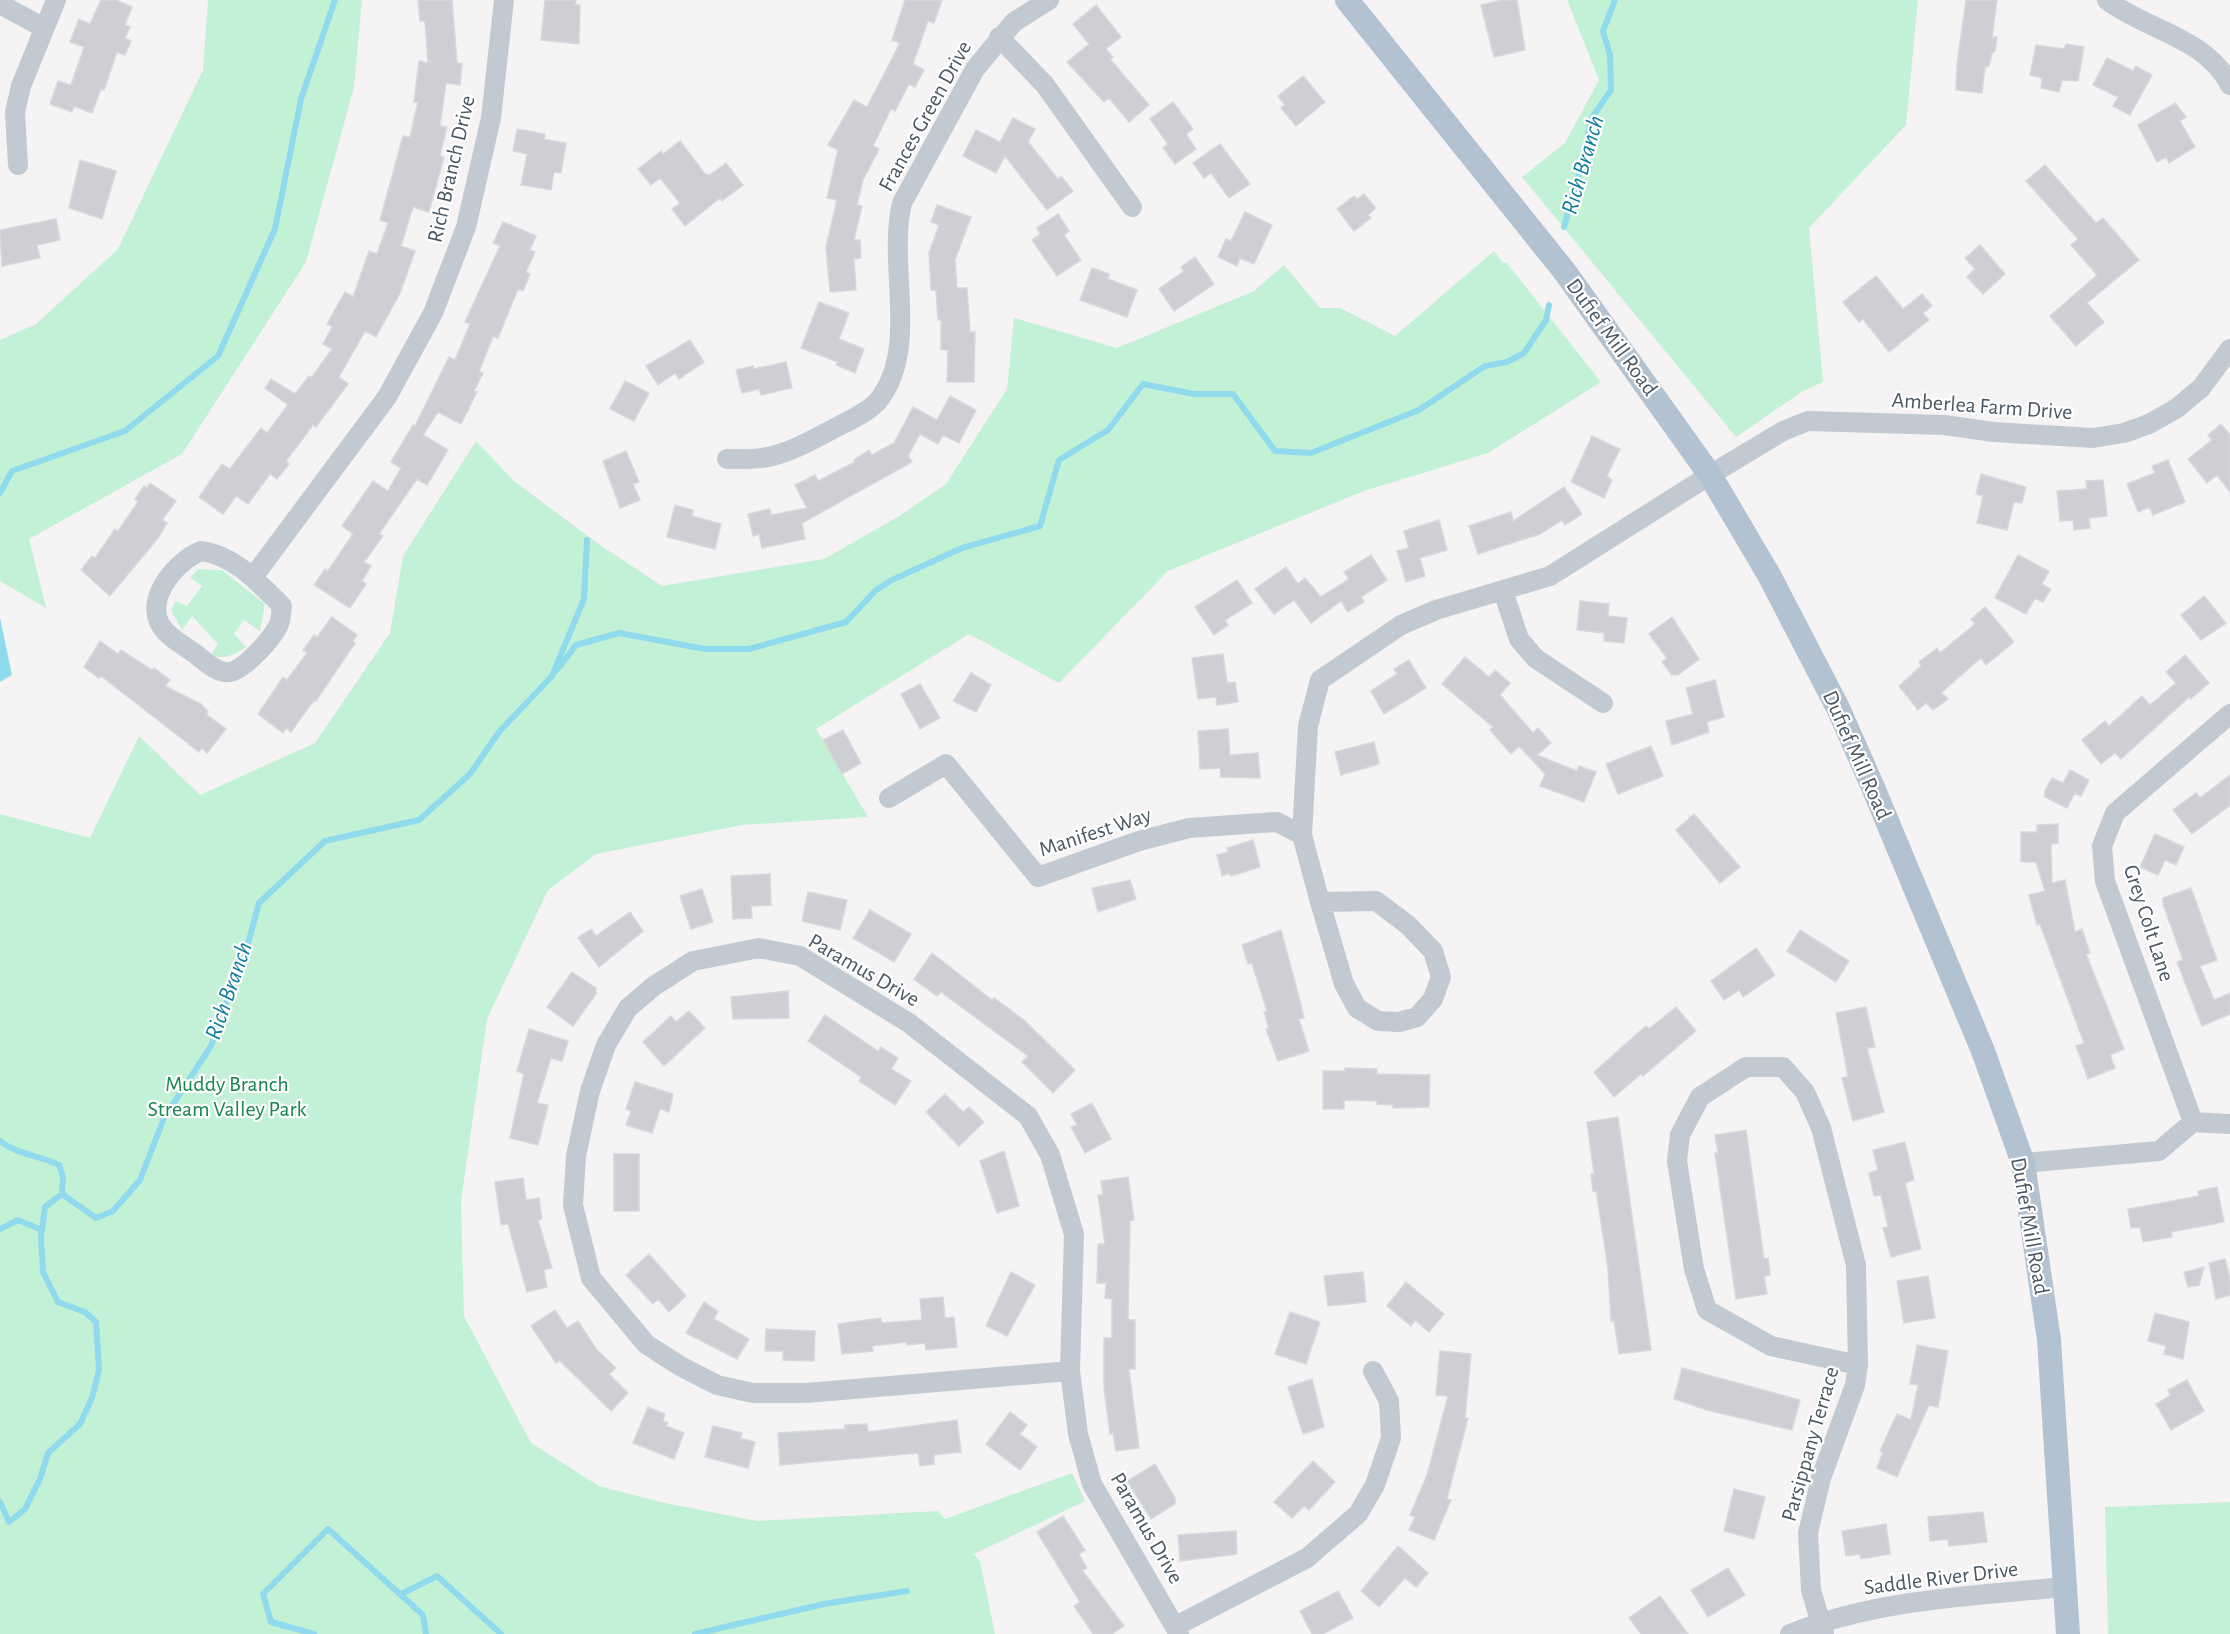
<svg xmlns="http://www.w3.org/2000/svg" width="2230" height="1634" font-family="'Alegreya Sans',sans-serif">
  <rect width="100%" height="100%" fill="#f5f3f3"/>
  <path fill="#c3f1d5" d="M208,0H362L354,87L306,262L182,454L29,539L46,608L0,581V340L36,324L118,249L203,70Z
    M1567,0H1918L1906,125L1809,228L1823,382L1803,391L1736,437L1522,177L1565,143L1599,80Z
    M1494,251L1503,263L1506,262L1601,382L1488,453L1364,491L1168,571L1059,683L969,634L816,729L868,817L742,825L596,854L548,890L487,1019L461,1201L464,1316L531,1443L599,1486L665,1503L757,1521L938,1511L945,1519L1072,1473L1085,1501L974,1554L980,1561L995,1634H0V814L90,838L139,736L200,795L315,743L390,633L403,556L476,441L515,482L600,545L662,586L824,559L901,515L946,484L1007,389L1014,318L1117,348L1254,291L1284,265L1320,308H1340L1395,336Z
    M198,569L222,570L265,604L260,631L244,620L234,634L246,647C234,655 225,660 211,655L218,644L192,616L182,630L171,610L176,601L187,606L202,586L190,578Z
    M2230,1502V1634H2108L2105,1507Z"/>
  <path fill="#90daee" d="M0,618L12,675L0,682Z"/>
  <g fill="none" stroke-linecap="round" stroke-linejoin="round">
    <path stroke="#90daee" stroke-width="6" d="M1564,227L1581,167L1591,119L1611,90L1610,55L1603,31L1615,0
      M0,493L12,471L125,431L218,356L275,229L301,99L335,0
      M557,670L576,645L619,633L705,649H749L846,622L876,590L892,580L962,548L1040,526L1059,460L1108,430L1143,384L1194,394H1233L1275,451L1311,453L1419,410L1485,366L1507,362L1524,353L1546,320L1549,305
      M0,1141C18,1155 39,1155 59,1165L63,1177L62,1194
      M0,1229L18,1220L42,1230
      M0,1502L9,1522L25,1509L40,1479L48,1453L80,1424L92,1398L99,1370L96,1322L85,1312L58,1302L43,1272L41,1237L45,1207L62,1194L96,1218L113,1211L140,1180L164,1118L211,1046L249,940L259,903L325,841L419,820L470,774L499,732L552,676L584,599L587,540
      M401,1594L437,1576L501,1634
      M314,1634L271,1622L263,1594L328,1529L423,1615L426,1634
      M695,1634L824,1604L907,1591"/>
  </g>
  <path fill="#cdcfd5" stroke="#d7d9de" stroke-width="1.5" d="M101,0H116L132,7L125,25L130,27L125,38L131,41L125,55L117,52L104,90L101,89L92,113L74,106L72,112L50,104L58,81L71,85L84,47L70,42L79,19L90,24Z
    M418,0H452L457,63L462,64L460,85L446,83L440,126L447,127L440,156L444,157L429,212L413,207L401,246L415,251L400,293L376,337L365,331L339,377L348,384L316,427L313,425L286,461L289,464L277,479L270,474L248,504L236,496L223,514L199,497L222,464L230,469L261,428L267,433L288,405L265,388L271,379L295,394L309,376L311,378L332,349L323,344L332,327L327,324L345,292L353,297L369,251L377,254L388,223L380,220L403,136L410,137L418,102H414L419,61L428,63L425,21H420Z
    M545,0H576L575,5H580L579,44L541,40Z
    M905,0H942L934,23L928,21L913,64L924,70L915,87L909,84L895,111L891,109L873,146L879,149L863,180L857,205L862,206L854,240H860L861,258L854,259L856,290L830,292L826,247L837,200L827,198L838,150L828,145L854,100L867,107L900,43L892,40Z
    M1502,0H1517L1525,50L1494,57L1481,5Z
    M1966,0H1997L1992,37H1997L1995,51L1992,53L1989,66L1985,67L1982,93L1956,90L1957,64Z
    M1096,5L1121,37L1106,49L1113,57L1110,59L1149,105L1129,122L1109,98L1104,102L1067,62L1089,44L1073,24Z
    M2066,44L2084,47L2078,81L2062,80L2059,92L2041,88L2042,78L2030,75L2036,45L2064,49Z
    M2107,58L2133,71L2136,66L2152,75L2130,115L2113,106L2118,97L2093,85Z
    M1303,76L1325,102L1296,126L1281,108L1285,105L1278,96Z
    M1173,102L1193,129L1186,134L1196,149L1175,164L1163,148L1168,144L1150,119Z
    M2175,103L2186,117L2180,121L2195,147L2169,163L2166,157L2157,162L2138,125Z
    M1013,118L1035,129L1028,142L1058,179L1061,176L1073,191L1047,210L1005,156L996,173L963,156L976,130L1000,142Z
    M517,129L545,134L544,139L566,143L561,173L554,172L551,190L521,185L527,154L513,151Z
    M680,141L705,174L710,175L726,163L743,185L722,201L720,198L685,226L672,209L680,203L660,178L651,185L638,169L661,151L663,154Z
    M1220,144L1250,184L1229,198L1211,173L1204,178L1193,163Z
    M80,160L116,171L102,219L69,208Z
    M2045,165L2096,223L2103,218L2139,260L2087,303L2104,322L2076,346L2050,316L2097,275L2071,245L2078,239L2026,181Z
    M1364,194L1376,208L1368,215L1371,218L1354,231L1337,209L1354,196L1357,199Z
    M937,205L971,217L955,260L957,288H967L970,332H975L974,382H947L948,350H941V320H938L936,290H931L929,253L939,225L931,222Z
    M1245,212L1272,225L1254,264L1240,258L1237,266L1218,257L1226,239L1231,241Z
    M1058,214L1069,231L1064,235L1081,260L1057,276L1032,240L1040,234L1037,228Z
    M56,219L60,240L37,245L40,258L2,266L0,230Z
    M503,222L536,236L530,250L535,252L526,272L530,274L523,291L518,289L498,338L493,336L479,372L483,373L474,391L477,392L461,424L438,412L423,435L448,450L427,485L417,479L379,534L383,536L364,562L371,566L362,581L366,584L350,608L314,585L325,569L328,571L353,534L342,526L373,481L388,491L401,468L391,462L413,425L415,426L449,357L455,360L470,324L465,322L500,246L493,243Z
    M1980,245L2005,274L1983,294L1967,277L1975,269L1965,258Z
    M1195,257L1214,284L1174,311L1159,289L1184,271L1181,267Z
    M1092,268L1109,274L1108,279L1137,290L1127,317L1080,300Z
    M1876,276L1903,309L1922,294L1932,306L1923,313L1929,320L1889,352L1863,319L1859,322L1843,302Z
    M819,302L849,313L839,339L864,349L855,373L836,365L838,362L801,348Z
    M690,340L704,362L679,379L675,373L658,385L646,366Z
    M786,362L792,388L761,395L759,389L742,393L736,370L753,366L754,369Z
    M625,381L649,393L634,421L610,409Z
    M950,396L976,410L959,443L943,435L938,444L920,434L908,456L912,462L802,523L805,539L762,548L759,534L753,536L748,514L770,509L771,515L807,508L795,485L815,475L818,481L855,462L854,460L869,450L872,455L894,443L913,407L937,420Z
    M2221,424L2230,435V492L2217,475L2207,483L2188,459L2212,440L2208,435Z
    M1592,436L1620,449L1607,476L1612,480L1604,498L1571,482Z
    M626,451L639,482L633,484L640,500L620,508L603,461Z
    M2168,460L2185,502L2153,515L2149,507L2138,512L2127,484L2155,473L2152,466Z
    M1981,474L2026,487L2022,503L2014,502L2007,530L1977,523L1983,496L1976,494Z
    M2103,480L2107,516L2089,518L2090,528L2074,530L2073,520L2060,521L2057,491L2087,489L2086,481Z
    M150,483L176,501L162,520L167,523L158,538L110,596L81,570L92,556L95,558L115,529L118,531L138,502L135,499L144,486L147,488Z
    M1564,487L1582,514L1565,525L1562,520L1540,534L1478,554L1469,526L1511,512L1513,521Z
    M675,505L693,510L692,516L721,524L715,549L667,537Z
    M1439,520L1447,550L1420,558L1425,576L1406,582L1397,551L1409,548L1404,531Z
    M1371,555L1387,580L1361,597L1364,602L1348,612L1341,601L1311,623L1294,600L1274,614L1255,589L1286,567L1298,584L1305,578L1321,597L1349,579L1344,572Z
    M2018,555L2049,571L2042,584L2051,589L2043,602L2035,598L2026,614L1995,598Z
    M1237,580L1252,603L1225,620L1228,625L1214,635L1195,607Z
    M2204,596L2226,623L2201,640L2181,615Z
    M1580,601L1609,604L1608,616L1627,618L1624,643L1604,641V633L1577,630Z
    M1985,607L2014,642L1986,665L1981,658L1959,677L1941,693L1948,699L1933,710L1926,703L1918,710L1899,686L1921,666L1919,662L1937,648L1940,653L1975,624L1971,619Z
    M332,617L357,635L353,641L355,643L316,701L314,700L291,732L286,728L283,733L258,714L283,677L287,680L307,653L303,650L314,635L317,637Z
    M1672,617L1699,659L1678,675H1672L1662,662L1667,658L1649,634Z
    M100,641L118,654L121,650L152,670L154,668L170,680L165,686L201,704L208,711L206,714L226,729L207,753L202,748L199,752L101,676L99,678L84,667Z
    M1223,654L1227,683L1235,682L1238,702L1217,705L1216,697L1198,699L1192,658Z
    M2185,655L2209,683L2191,699L2189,697L2121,759L2115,753L2101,764L2082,740L2105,721L2109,726L2142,696L2150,705L2176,683L2166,672Z
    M1465,657L1489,677L1495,670L1510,683L1500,695L1533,733L1538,728L1551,743L1537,755L1577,771L1579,766L1596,772L1584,802L1540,786L1545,774L1519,746L1511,754L1490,730L1493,727L1442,684Z
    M1409,660L1426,688L1384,714L1371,691L1397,674L1394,669Z
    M971,673L991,685L976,712L953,701Z
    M1715,680L1724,717L1707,722L1709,732L1672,745L1666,721L1693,714L1686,688Z
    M920,684L940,718L920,729L901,694Z
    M1228,729L1230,755L1258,753L1260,778L1221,777L1220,768L1200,769L1198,731Z
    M843,730L861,763L842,774L823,740Z
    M1374,742L1379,764L1341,775L1335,752Z
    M1651,746L1663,776L1618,794L1606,764Z
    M2070,770L2089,780L2081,796L2075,793L2067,808L2045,797V791L2052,778L2063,783Z
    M2230,775V805L2192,834L2173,810L2196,793L2200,798Z
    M1694,814L1740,867L1720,883L1676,830Z
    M2058,824V843L2051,844L2052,883L2065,880L2075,932L2082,929L2090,953L2086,954L2124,1049L2110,1055L2115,1068L2088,1079L2076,1046L2084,1043L2040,924L2037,925L2029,895L2045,891L2036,862H2021V832H2037V825Z
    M2155,834L2184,847L2176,865L2165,860L2158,875L2140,867Z
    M1253,840L1260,867L1231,876L1230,873L1222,876L1217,855L1228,852L1227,848Z
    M770,874L771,905L751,906L752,918L733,919L731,876Z
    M1130,880L1136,899L1098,912L1092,888Z
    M2191,888L2217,960L2200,966L2214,1000L2230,993V1014L2202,1026L2177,962L2183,960L2163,904V898Z
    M702,889L713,922L691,929L680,896Z
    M808,892L847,900L840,930L802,921Z
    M870,910L911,934L894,962L853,938Z
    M630,912L643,931L599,967L578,938L591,929L596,936Z
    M1281,930L1300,1001L1304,1018L1299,1019L1309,1051L1278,1061L1266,1029L1269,1028L1264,1012L1267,1011L1252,963L1248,964L1242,945Z
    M1800,930L1849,961L1836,982L1787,951Z
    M1756,948L1775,975L1743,997L1739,990L1724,1000L1711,981Z
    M932,953L992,1000L994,998L1024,1020L1075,1070L1053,1093L1022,1062L1028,1056L941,992L937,996L914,979Z
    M572,972L596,988V994L573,1026L547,1007Z
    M788,991L789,1018L733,1019L731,997Z
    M1676,1007L1696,1031L1643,1076L1641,1074L1614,1097L1594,1072L1646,1026L1649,1029Z
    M1866,1007L1875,1047L1867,1048L1884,1112L1853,1121L1842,1078L1848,1076L1836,1013Z
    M689,1011L705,1028L664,1066L643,1042L671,1016L676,1022Z
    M825,1015L878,1051L881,1047L898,1058L891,1069L911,1081L895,1105L859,1081L861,1077L808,1041Z
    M529,1029L568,1041L562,1061L551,1058L537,1103L548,1105L538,1145L510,1138L524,1074L517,1071Z
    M1345,1068L1377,1069V1074L1430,1075L1429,1107L1393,1108V1105L1377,1104V1101L1344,1100V1109H1323V1071H1345Z
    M635,1082L673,1094L669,1112L660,1109L652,1133L626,1125L631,1111L626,1109Z
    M945,1094L963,1112L969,1107L984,1122L959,1146L926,1112Z
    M1092,1103L1111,1139L1085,1153L1071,1127L1077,1125L1071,1114Z
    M1618,1117L1651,1350L1619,1354L1614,1320L1611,1321L1608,1268L1596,1190L1593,1191L1591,1174H1594L1587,1122Z
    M1746,1130L1764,1259L1768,1258L1770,1275L1764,1276L1767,1294L1736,1299L1715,1153H1718L1715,1135Z
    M1905,1142L1914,1180L1905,1183L1921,1249L1891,1257L1883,1228L1888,1227L1881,1195L1874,1196L1869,1173L1878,1170L1873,1150Z
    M1004,1151L1019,1206L997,1213L980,1161Z
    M614,1154H639V1211H614Z
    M1128,1177L1134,1220L1130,1221L1128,1320H1135V1369H1129L1139,1448L1116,1451L1113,1433L1110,1434L1104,1389V1338H1112V1299L1105,1298L1106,1283H1097L1098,1244H1105L1098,1195H1103L1101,1181Z
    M523,1178L526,1200L539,1198L542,1219L538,1220L552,1268L544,1270L547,1287L527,1292L508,1224L501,1225L495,1182Z
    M2217,1187L2224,1222L2171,1232L2172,1237L2143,1242L2140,1227L2131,1228L2128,1209L2199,1196L2198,1191Z
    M649,1254L686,1296L669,1312L658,1299L653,1304L626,1275Z
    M2225,1259L2230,1278V1295L2216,1299L2209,1263Z
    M2204,1267L2199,1285L2188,1287L2184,1272Z
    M1011,1272L1035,1285L1007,1336L986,1326Z
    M1363,1272L1366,1302L1328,1306L1324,1276Z
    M1928,1276L1935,1318L1904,1323L1897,1281Z
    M1406,1282L1444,1314L1429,1332L1415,1320L1411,1326L1387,1306Z
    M943,1297L945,1318L954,1317L957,1347L926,1350L925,1343L907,1345V1342L872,1346L873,1351L842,1354L838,1324L881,1318L882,1323L922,1320L920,1299Z
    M704,1302L718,1311L714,1319L749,1339L737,1359L686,1333Z
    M555,1310L567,1328L578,1321L597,1350L616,1368L609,1374L628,1393L611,1411L560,1361L556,1363L531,1326Z
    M1290,1312L1320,1322L1306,1364L1275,1354Z
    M2155,1313L2189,1322L2183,1359L2164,1354L2166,1346L2148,1341Z
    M766,1329L815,1331L814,1361L783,1360V1351H765Z
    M1917,1345L1948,1351L1938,1407L1929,1405L1897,1477L1877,1468L1883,1452L1880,1451L1897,1414L1911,1420L1918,1385L1910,1384Z
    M1440,1351L1471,1354L1465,1418H1468L1447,1499L1451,1500L1434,1540L1409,1530L1415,1517L1410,1515L1427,1475L1448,1396L1436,1395Z
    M1682,1368L1800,1400L1792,1430L1707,1410L1674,1399Z
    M1312,1379L1324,1427L1303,1434L1288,1387Z
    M2187,1380L2204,1411L2171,1430L2156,1404L2171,1395L2168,1390Z
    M648,1407L665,1414L663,1421L668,1423L666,1426L684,1433L674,1459L633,1443Z
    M1010,1412L1027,1425L1020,1434L1037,1447L1020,1470L986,1444Z
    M957,1420L961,1452L934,1455V1464L920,1466L918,1453L780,1465L778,1433L845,1429V1425L867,1424L868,1432Z
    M713,1426L742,1433L740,1438L755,1442L748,1468L705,1457Z
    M1313,1461L1335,1482L1309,1510L1304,1506L1292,1518L1274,1502Z
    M1155,1464L1175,1498V1504L1151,1519L1127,1481Z
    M1734,1489L1765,1497L1754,1539L1724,1531Z
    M1983,1512L1987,1542L1949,1546L1948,1539L1930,1541L1928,1517Z
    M1063,1516L1085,1550L1079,1554L1087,1568L1082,1570L1124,1626L1112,1634H1093L1074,1606L1080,1602L1037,1532Z
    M1886,1524L1890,1554L1861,1559L1860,1554L1846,1556L1842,1531Z
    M1236,1531L1237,1554L1180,1561L1178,1535Z
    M1398,1546L1428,1573L1416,1587L1405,1578L1379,1607L1361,1591Z
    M1728,1568L1745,1595L1708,1617L1691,1590Z
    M1338,1591L1353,1618L1323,1634H1312L1300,1611Z
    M1660,1596L1688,1634H1641L1629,1618Z"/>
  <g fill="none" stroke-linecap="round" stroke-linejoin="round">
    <path stroke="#c1cad2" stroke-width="20" d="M2107,0C2146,30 2207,38 2230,85
      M0,4L44,28
      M999,37L1045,85L1132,207
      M18,165L15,112L21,86L56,0
      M727,459C740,459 755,460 768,457C792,452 814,439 835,428C850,420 867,413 878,401C920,348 887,265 902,203L975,69L1014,22L1049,0
      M201,551C234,555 259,583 282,606C281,612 281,619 279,624C273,638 245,669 230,672C218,674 207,663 198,656C188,648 174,641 165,631C140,604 174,562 201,551Z
      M253,577L387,397L433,313L466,227L491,118L504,0
      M1503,591L1519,639L1535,658L1603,703
      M889,798L946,764L1038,877L1139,841L1189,828L1277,822L1302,835
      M1320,902L1376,901L1408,925L1433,951L1441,977L1433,999L1417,1017L1399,1022L1378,1021L1357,1008L1344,984L1320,902L1302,835L1308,726L1320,680L1401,625L1436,610L1550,576L1710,475L1783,431L1808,421L1944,425L1994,432L2093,438L2124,433L2149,424L2177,408L2201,388L2230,349
      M2193,1122L2105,881L2102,846L2115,813L2230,714
      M2023,1163L2159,1151L2193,1122L2230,1124
      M1070,1371L806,1393H753L717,1385L680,1366L646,1344L591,1278L573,1205L576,1156L590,1091L606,1045L628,1008L654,986L693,961L759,948L800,956L909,1023L1028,1116L1050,1155L1074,1234L1070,1371L1078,1434L1092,1484L1179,1634
      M1176,1626L1307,1558L1358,1514L1375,1485L1391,1438L1389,1401L1373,1371
      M1790,1634C1878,1599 1972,1596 2065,1587
      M1824,1634L1811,1590L1808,1533L1821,1478L1855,1385L1858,1365L1856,1265L1821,1128L1805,1092L1783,1067H1746L1700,1097L1680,1135L1677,1161L1694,1269L1707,1310L1771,1346L1858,1365"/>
    <path stroke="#b3c2d1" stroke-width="24" d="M1347,0L1565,272L1710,475L1769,575L1838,708L1872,785L1983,1051L2023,1163L2049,1340L2068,1634"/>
  </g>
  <g text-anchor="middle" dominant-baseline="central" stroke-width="4.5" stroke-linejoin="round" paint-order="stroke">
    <g font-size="22" fill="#4a5661" stroke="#fff">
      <text transform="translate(925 116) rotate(-61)">Frances Green Drive</text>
      <text transform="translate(451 169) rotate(-77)">Rich Branch Drive</text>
      <text transform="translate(1612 337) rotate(54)">Dufief Mill Road</text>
      <text transform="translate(1982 406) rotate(4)">Amberlea Farm Drive</text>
      <text transform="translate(1857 755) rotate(66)">Dufief Mill Road</text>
      <text transform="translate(1095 832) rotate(-18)">Manifest Way</text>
      <text transform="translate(2149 923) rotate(72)">Grey Colt Lane</text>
      <text transform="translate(864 970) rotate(30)">Paramus Drive</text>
      <text transform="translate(2030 1226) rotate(80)">Dufief Mill Road</text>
      <text transform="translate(1810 1444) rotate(-74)">Parsippany Terrace</text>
      <text transform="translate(1147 1528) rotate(60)">Paramus Drive</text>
      <text transform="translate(1941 1578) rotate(-7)">Saddle River Drive</text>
    </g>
    <g font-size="22" fill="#17864f" stroke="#fff">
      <text x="227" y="1084">Muddy Branch<tspan x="227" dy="25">Stream Valley Park</tspan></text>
    </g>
    <g font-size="24" font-style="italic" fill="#0c7c9b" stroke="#fff">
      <text transform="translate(1583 165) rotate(-74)">Rich Branch</text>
      <text transform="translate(229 991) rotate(-71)">Rich Branch</text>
    </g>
  </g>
</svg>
